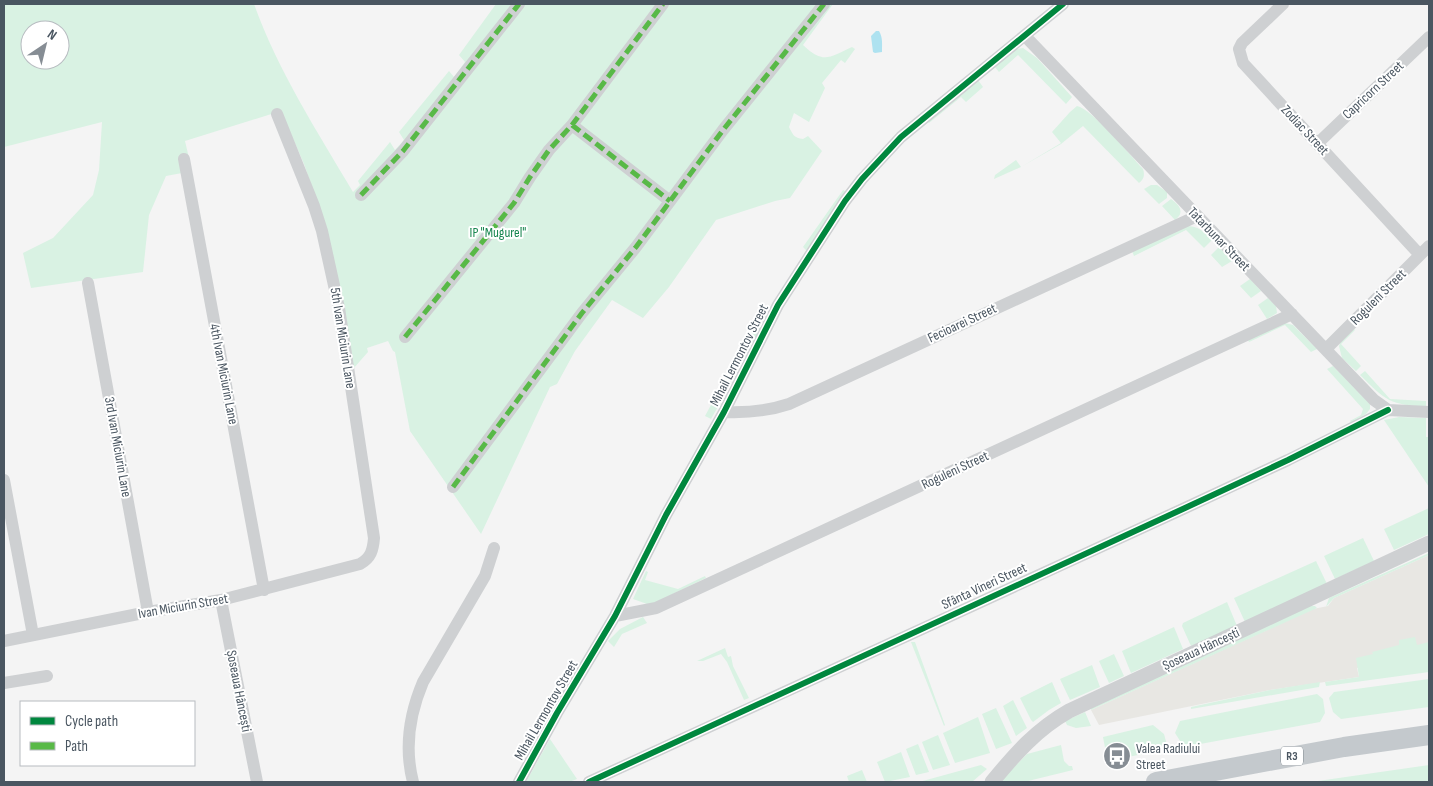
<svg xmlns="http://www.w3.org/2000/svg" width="1433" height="786" font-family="'Sofia Sans Condensed',sans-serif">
  <rect width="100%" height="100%" fill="#f4f4f4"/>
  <path fill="#e8e7e3" d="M1429,555V659L1357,668L1359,677L1270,690L1099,725L1091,710L1313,609L1328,606L1334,598Z"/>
  <path fill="#d9f2e3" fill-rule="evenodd" d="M4,4H254C278,71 317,131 353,192L360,185L358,181L390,142L395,150L404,140L399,132L449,71L454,77L465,62L459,55L496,4H833L803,45C823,64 829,58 852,47L855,49L845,63L841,60L822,83L825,88L809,122L794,113L789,127C793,135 794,138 803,139L808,136L822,151L790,198L775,201L716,220L669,287L643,318L612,300L575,351L557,384L550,387L481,534L410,431L395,352L393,351L388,341L367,348L368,352L353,369L324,221L304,164L281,111L185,141L189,158L182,173L166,176L149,215L143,272L31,288L23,253L53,238L93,195L99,170L102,122L4,147ZM30,30H60V60H30Z
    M1023,48L1037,58L1072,97L1066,104L1018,55L999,72L994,66L1017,49Z
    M978,80L983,87L966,102L961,97L929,123L927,121Z
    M1077,106C1092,109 1131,156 1143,169C1145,175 1144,179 1139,183L1083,126L1061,144L1021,167L994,179L995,175L1016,160L1021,167L1061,143L1052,132L1070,112Z
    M1151,185H1157L1167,192V198L1159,204L1144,189Z
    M843,190L847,192L808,252L803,247Z
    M1171,199C1180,205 1185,213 1175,220L1162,206Z
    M1186,226C1199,226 1204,232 1212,240L1204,248L1186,230L1134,256L1132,251Z
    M1219,247L1232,261L1222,267L1211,255Z
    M1250,279L1261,291L1251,298L1240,286Z
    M1268,298L1276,306L1277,313L1267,319L1258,305Z
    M756,323L762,327L746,358L739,354Z
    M1285,323L1293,325L1317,349L1311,352L1285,325L1249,342L1248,340Z
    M1354,329L1355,330L1341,344L1361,366L1356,371L1342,358L1339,346L1341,341Z
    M734,363L739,366L728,388L722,384Z
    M1333,366L1370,404V409L1366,414L1351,423L1350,421L1361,415L1363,409L1327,369Z
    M1365,371L1390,399L1426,401V407C1389,404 1386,401 1360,375Z
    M718,392L724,396L711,419L705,416Z
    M1399,417L1426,418V437H1429V487L1384,420Z
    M1429,508V534L1394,550L1384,529Z
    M1363,538L1374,561L1335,579L1324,556Z
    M1429,553V555L1334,598L1326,607L1329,598Z
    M1316,561L1327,584L1245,622L1234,598Z
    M646,571L648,572L645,580L678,589L705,576L706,578L654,603L647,604L633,599Z
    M1227,602L1237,626L1191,646L1182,626L1183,623Z
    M1310,606H1315L1317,608L1091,710V708Z
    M643,617L647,623L622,634L614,647L608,641L620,629Z
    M1174,627L1183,649L1131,673L1122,651Z
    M1415,637L1417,645L1429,642V672L1326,686L1325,682L1359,677L1356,658L1373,654L1372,652L1399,645V640Z
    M911,642H915L945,725L944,726Z
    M725,648L728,657L731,656L733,666L749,698L744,700L727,662L721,654L703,661H697Z
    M1114,654L1124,676L1109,683L1099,661Z
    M1092,665L1100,687L1070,700L1060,679Z
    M1429,679V707L1341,719L1333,712L1329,698L1334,692Z
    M1052,682L1061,703L1049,710L1033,722L1031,720L1020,698Z
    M1320,682L1319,687L1191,709V707L1270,690Z
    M1317,694L1323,699L1325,713L1320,722L1184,747L1175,733L1180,721Z
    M1013,700L1027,728L1016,736L1003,706Z
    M996,708L1012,743L996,749L982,714Z
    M1085,712L1091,726L1076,728L1067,725L1065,721Z
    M978,717L990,753L955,763L943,733Z
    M1153,725L1164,734L1168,749L1113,760L1112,756L1106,753L1103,737Z
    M938,735L950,765L933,770L922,742Z
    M550,739L577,779L569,782H526Z
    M918,744L929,772L916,775L906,749Z
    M1061,745L1064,761L1069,766H1072L1073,770L1024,782H1002L1004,777L1027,754Z
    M901,752L910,777L885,782L877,762Z
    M981,765L987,769L972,782H919Z
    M1429,765V782H1311Z
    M862,770L867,782H849L847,776Z"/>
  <path fill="#aee2f0" d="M876,31H879C883,38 882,44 882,52L875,53L873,52L871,36Z"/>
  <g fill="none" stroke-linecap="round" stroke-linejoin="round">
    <path stroke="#ced0d2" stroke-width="12" d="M1283,4L1242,43L1239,49L1243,63L1420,255
      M1025,36L1374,400L1388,410L1429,412
      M572,125L670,201
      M1318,143L1429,37
      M184,159L264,590
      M361,195L403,151L519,4
      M88,283L148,612
      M405,337L514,203L530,177L549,150L572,125L663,4
      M1326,349L1429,246
      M724,412C747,413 768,411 789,404L1197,216
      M4,480L33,635
      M453,487L582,313L636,247L723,130L824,4
      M221,600L257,782
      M615,616L656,608L1292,314
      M4,641L148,612L221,600L360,564C371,558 373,550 374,538L339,308L322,231L314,206L277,114
      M4,683L47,676
      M413,782C404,747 409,715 423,682L485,576L494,548
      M519,782L557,713L615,616L666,515L724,412L778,305L845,201L862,179L901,137L1063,4
      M589,782L1185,508L1288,460L1388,410"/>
    <path stroke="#ced0d2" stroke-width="15" d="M992,782C1015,754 1037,729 1069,711L1429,543"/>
    <path stroke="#c4c9cd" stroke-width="20" d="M1156,782L1344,747L1429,735"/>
    <path stroke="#58b947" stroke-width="5" stroke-dasharray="10 5" stroke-linecap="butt" d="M572,125L670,201
      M361,195L403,151L519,4
      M405,337L514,203L530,177L549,150L572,125L663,4
      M453,487L582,313L636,247L723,130L824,4"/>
    <g stroke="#fff" stroke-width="9">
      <path id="cycleway" d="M519,782L557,713L615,616L666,515L724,412L778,305L845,201L862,179L901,137L1063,4
        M589,782L1185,508L1288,460L1388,410"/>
    </g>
    <use href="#cycleway" stroke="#00873e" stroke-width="6"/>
  </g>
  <defs>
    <g id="bus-disc" transform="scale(1.4375)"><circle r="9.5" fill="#868d94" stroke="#fff"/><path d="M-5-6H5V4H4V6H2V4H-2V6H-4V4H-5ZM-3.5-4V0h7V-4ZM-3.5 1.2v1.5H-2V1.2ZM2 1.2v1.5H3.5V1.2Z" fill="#fff"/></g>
  </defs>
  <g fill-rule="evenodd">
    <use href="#bus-disc" x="1117" y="756"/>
  </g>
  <g text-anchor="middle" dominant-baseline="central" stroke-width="4" stroke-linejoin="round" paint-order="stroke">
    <rect fill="#fff" stroke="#808990" stroke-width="1" x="1281" y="746.5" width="22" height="19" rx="4"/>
    <g font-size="12" font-weight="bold" fill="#4a5661">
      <text x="1292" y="756">R3</text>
    </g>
    <g font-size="14" fill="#4a5661" stroke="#fff">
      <text transform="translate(1373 90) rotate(-43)">Capricorn Street</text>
      <text transform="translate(1305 130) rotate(47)">Zodiac Street</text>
      <text transform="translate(1219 239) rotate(46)">Tatarbunar Street</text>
      <text transform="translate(1378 297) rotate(-45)">Roguleni Street</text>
      <text transform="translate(962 323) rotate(-25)">Fecioarei Street</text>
      <text transform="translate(343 338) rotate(81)">5th Ivan Miciurin Lane</text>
      <text transform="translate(739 355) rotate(-63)">Mihail Lermontov Street</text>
      <text transform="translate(224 374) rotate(79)">4th Ivan Miciurin Lane</text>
      <text transform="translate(118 447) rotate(80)">3rd Ivan Miciurin Lane</text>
      <text transform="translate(955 470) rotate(-25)">Roguleni Street</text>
      <text transform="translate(984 586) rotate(-25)">Sfânta Vineri Street</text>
      <text transform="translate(183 606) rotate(-10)">Ivan Miciurin Street</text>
      <text transform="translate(1201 649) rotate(-25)">Șoseaua Hâncești</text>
      <text transform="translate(239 691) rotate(79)">Șoseaua Hâncești</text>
      <text transform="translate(546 710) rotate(-60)">Mihail Lermontov Street</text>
    </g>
    <g font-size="14" fill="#17864f" stroke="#fff">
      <text x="498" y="232">IP "Mugurel"</text>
    </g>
    <g font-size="14" fill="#4a5661" stroke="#fff" text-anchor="start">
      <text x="1136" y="748">Valea Radiului<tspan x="1136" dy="16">Street</tspan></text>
    </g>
  </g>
  <rect width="1433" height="786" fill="none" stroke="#4a5661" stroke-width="10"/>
  <rect x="20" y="701" width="175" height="65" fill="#ffffff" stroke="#b7bbc0"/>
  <rect x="30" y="717" width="25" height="8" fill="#00873e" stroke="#b7bbc0"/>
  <text x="65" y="726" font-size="15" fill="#4a5661">Cycle path</text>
  <rect x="30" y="742" width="25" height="8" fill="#58b947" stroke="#b7bbc0"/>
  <text x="65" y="751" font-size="15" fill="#4a5661">Path</text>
  <g transform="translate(45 45) rotate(35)"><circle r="24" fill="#ffffff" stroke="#b7bbc0"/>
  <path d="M0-4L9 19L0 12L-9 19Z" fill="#868d94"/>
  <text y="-8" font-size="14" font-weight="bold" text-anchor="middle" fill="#4a5661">N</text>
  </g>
</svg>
